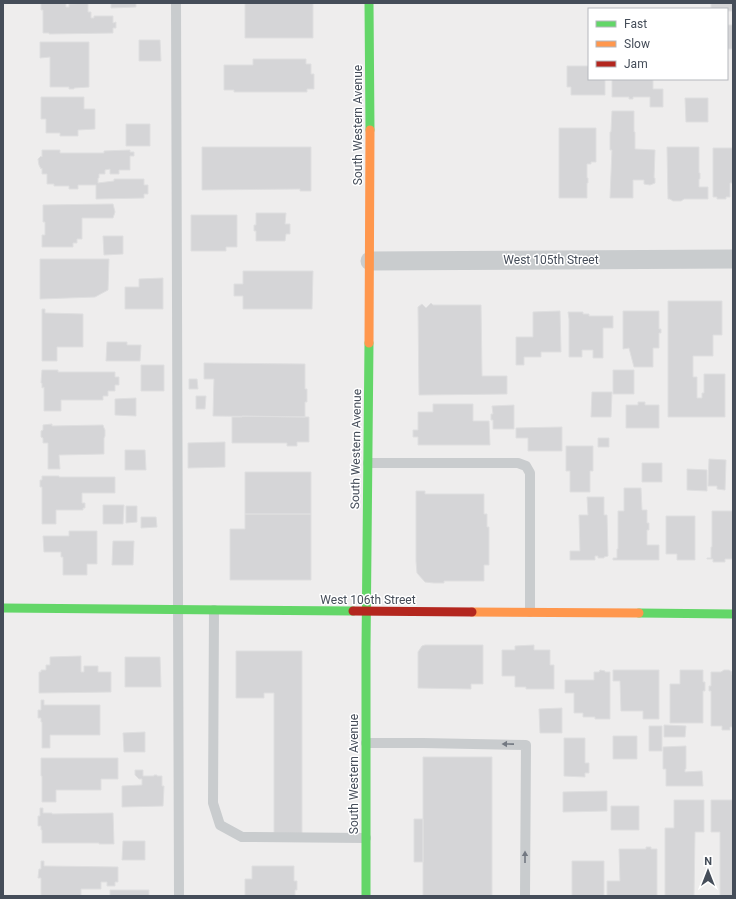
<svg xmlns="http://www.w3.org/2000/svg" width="736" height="899" font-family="Roboto,sans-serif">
  <rect width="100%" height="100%" fill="#eeeded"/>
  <path fill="#d5d5d7" stroke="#dfdfe0" d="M41,3H66V7H69V4L88,3V12H91V18H94V16H113V23L116,22V28H113V33L49,34V33H43V10H41Z
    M111,3H136V7L111,8Z
    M245,3H313V38H245Z
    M711,3H733V11H727V9H711Z
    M727,25H733V49H727Z
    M139,40H160L161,61H139Z
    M40,42H89V87L74,88V89H69V87H50V57L40,58Z
    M253,59H306V64H311V74H314V89H307V92H234V90H224V65H253Z
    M567,66H589V79H605V95H571V87H567Z
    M612,79H653V89H663V107H650V97H633V99H629V97H612Z
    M41,97H84V109H95V129L78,130V136H60V133H46V119H41Z
    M685,98H708V122H686Z
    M612,111H634V132H635V149L655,150L654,178H655V183L650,185L644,184V180H633V198H610L612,150H610V132H611Z
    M126,124H150V146H126Z
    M559,128H596V162H591V164H587V178H588V183H587V198H559Z
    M202,147H311V191H300V189L202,190Z
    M667,147H699V173H700V179H699V187H708V199H684L681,201H673L670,199H668Z
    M713,148H733V183H730V197H726V199H717V197H713Z
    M42,150H60V153H104V151L130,150V152H134V156H130V170H119V174H110V169L105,170V174H99V178H98V183L114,181V179H144V185H148V194H144V198L96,199V185H78V189H69V186H54V184H47V174H42V168L41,169L39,165L38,159L41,156L42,157Z
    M113,204L115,212L113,218H82V239H77V243H73V247H42V235H45V222H43V205Z
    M256,213H286L285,224H290V234H286L285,241H256V231H254V225H256Z
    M191,215H237V247H226V251H191Z
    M103,236H123V254L104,255Z
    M40,259H109L108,290L95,297L40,299Z
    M243,271H313L312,309H243V296H234V284H243Z
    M163,278V309H125V287H139V279Z
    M668,301H722V335H713V356H693V377H697V398H702V393H704V374H725V417H668Z
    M431,303L433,305H481L482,376H507V394L419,395L418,307L422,304L426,308Z
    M42,309H45V313L83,314V347H57V361H42Z
    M560,311L561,352H541V357H524V365H516V337H533V312Z
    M623,311H659V329H661V333H659V348H653V367H634L629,348L623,349Z
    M568,312H583V314H589V316H613V328H603V358H593V350H582V357H569V319Z
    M107,342H127V345H141L140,361H106Z
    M204,363L305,364V389H307V402H305V417L213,416L214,379H204Z
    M141,365H164V391H141Z
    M42,370H58V372H115V377H119V385H115V391H108V396H103V400H61V411H44V387L42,388V383H41Z
    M613,370H634V394H613Z
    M189,379H197L198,389H189Z
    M592,392H612L611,417H591Z
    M196,396H206L205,409H196Z
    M136,398V416L115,415V399Z
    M638,402H645V405H659V428H626V405H638Z
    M433,404H473V421H489L490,445H418V437H413V430H418V412H433Z
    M514,405V429H493V420H491V414H493L492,406Z
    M242,416L309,417V442H297V446H287V443H232V417H242Z
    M52,424V426L103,425L104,428L105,430V436L104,438V454L59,455L60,469H48V443H43V438L41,437V431L43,430V425Z
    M562,427V451H528V438H516V428Z
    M598,438H609V447H598Z
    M225,442V467L188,468V443Z
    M566,446H593V471H590V492H570V471H566Z
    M125,450H145L146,470H125Z
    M709,459L726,460L725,490L717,489V486H708Z
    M642,463H662V482H642Z
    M687,469L707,470V491L687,490Z
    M245,472H311V514H245Z
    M42,476H59V477H115V493H82V503H85V508H83V510H56V524H42V487H40V480H42Z
    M624,488H641L642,510H647V523H649V530H647V545H659V560H613V558H617V549H618V511H624Z
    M416,491H425V494H484V514H487V527H489V565H484V581H444V583H434L425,582L417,573L416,561Z
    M587,497H604V515H607L608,556L604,557V558H598V556H595V560H570V551H580L579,515H588Z
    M103,505H124L123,524H103Z
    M126,506H137V522L126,523Z
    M712,511H733V559H725V562H713V559H707V558H711V547H712Z
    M245,514H311V580H230V529H245Z
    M666,516H695V560H677V554H666Z
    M141,517H156L157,527L141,528Z
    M69,531H97V564H87V575H63V557H61V552H44L43,536H69Z
    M113,541H134L133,565H112Z
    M425,645H483V684H471V689L418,688V652L422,646Z
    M534,645V650H550V665H554V689H526V687H515V676H502V650H515V646Z
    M236,651H302V834L274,833V693H264V698H236Z
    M81,656V672H84V666H98V672H111V692L39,693V672H41V670H46V665H50V657Z
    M125,657H160L161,687H125Z
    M600,670L605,671V672H610V719H595V717H583V713H574V693H565V680H594V672H599Z
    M613,670H659V719H643V711H621L620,681H613Z
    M680,670H703V682H705V691H703V723H670V684H680Z
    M724,670H729L732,672V675H733V727H730V730H722V726H711V691H709V686H711V672H721Z
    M41,700H44V705H100V735H50V748H42V722H41V718H38V710H41Z
    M562,708V733H540L539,709Z
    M664,725L686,726L685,737H664Z
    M649,726H662V751H649Z
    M145,732V752H124L123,733Z
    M613,736H637V759H613Z
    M564,738H585V763H589V773H585V777L564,776Z
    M686,746V769H685V772L702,771L703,786H666V769H663V747Z
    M423,757H492V896H423Z
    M41,758H118V779H101V790H56V802H42V776H41Z
    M135,770H143V776H154V775H157V776H162V786H164L163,806L122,807V786L142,785V779H139L135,775Z
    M607,791V811L563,812V792Z
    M674,800H704V832H695L694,896H665V828H674Z
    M711,800H733V896H720V832H711Z
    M611,806H639V830H611Z
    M40,808H43V813H52V814L113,813L114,844H99V843H42V830H41V826H38V816H40Z
    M414,819H423V862H414Z
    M123,841H145V860H122Z
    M646,847H651V849H657V896H607V881H620L619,849H646Z
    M41,861H44V866L118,867V882H115V886H107V882H101V889H81V896H41V878H38L39,869H41Z
    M572,861H604V896H572Z
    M252,866H294V881H297V890H295V896H245V879H252Z
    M110,890H149V896H110Z"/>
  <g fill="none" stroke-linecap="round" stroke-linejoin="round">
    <path stroke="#c9ccce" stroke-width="10" d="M176,3L179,896
      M368,463H518L526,466L530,473V612
      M214,610L213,803L220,825L242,837L366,838
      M366,743H423L526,745L525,896"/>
    <path stroke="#c9ccce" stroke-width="19" d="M370,261L733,259"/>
    <path stroke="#63d668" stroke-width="9" d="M369,3L370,130
      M3,608L353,611
      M639,613L733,614
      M366,896V649L369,343"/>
    <path stroke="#ff974d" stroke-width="9" d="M369,343L370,130
      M472,612L639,613"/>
    <path stroke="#b3261e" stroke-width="9" d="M353,611L472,612"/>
  </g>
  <defs><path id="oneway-solid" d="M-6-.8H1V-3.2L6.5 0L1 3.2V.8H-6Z"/></defs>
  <g fill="#737982">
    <use href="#oneway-solid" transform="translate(508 744) rotate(-179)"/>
    <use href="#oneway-solid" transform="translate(525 857) rotate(-90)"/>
  </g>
  <g text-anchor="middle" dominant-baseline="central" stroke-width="3" stroke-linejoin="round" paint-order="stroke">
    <g font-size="12" fill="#454d59" stroke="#fff">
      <text transform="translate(358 125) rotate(-90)">South Western Avenue</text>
      <text x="551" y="260">West 105th Street</text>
      <text transform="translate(356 449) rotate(-89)">South Western Avenue</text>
      <text x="368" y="600">West 106th Street</text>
      <text transform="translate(354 774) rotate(-90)">South Western Avenue</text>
    </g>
  </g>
  <rect width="736" height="899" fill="none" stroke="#454d59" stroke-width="8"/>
  <rect x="588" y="8" width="140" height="72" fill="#ffffff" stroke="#b5b8bd"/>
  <rect x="596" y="21" width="20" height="6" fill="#63d668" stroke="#b5b8bd"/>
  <text x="624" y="28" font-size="12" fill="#454d59">Fast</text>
  <rect x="596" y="41" width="20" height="6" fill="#ff974d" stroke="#b5b8bd"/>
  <text x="624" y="48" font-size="12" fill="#454d59">Slow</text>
  <rect x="596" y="61" width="20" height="6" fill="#b3261e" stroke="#b5b8bd"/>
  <text x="624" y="68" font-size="12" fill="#454d59">Jam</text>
  <g transform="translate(708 871)" stroke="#ffffff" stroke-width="3" paint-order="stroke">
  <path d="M0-3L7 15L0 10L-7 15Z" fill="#454d59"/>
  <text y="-6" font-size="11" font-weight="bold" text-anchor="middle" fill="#454d59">N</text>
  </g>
</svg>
